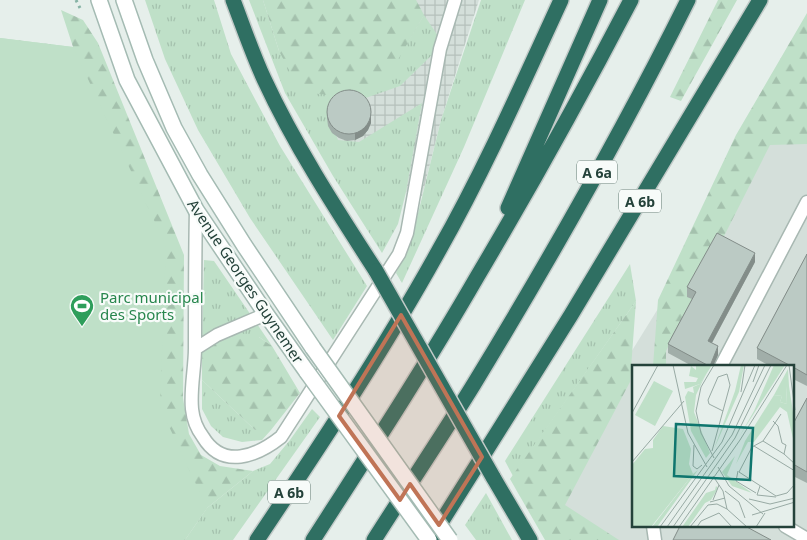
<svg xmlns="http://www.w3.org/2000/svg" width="807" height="540" font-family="'Noto Sans',sans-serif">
  <defs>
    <pattern id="industrial-grid" width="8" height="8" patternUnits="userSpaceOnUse" patternTransform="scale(1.25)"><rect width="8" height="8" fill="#d4dfda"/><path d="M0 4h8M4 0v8" fill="none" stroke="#b6c1bc"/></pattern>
    <pattern id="grass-tufts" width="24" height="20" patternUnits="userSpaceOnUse" patternTransform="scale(1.25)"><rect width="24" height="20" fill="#bfe0c8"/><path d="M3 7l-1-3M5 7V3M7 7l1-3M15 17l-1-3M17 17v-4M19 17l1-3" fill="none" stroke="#a4c1ad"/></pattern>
    <pattern id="forest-firs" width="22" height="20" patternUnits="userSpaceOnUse" patternTransform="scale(1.25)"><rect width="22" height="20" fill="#bfe0c8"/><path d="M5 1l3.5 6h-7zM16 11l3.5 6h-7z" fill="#a4c1ad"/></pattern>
  </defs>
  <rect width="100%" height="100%" fill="#e6efeb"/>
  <path fill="#d4dfda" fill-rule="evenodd" d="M807,79V540H560L538,502L764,138ZM633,366H793V526H633Z"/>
  <path fill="url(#industrial-grid)" d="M263,0H479L441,120L422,196L347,176Z"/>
  <path fill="url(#grass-tufts)" d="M145,0H214L231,54L280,146L367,286L333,340L250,218L198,130L165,59Z
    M249,0H263L279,51L384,82L424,15L438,36L433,54L400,86L337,108L331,121L338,140L359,142L422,103L406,192L398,224L382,253L333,176L285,93Z
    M481,0H525L464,147L402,283L396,273L412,238L441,120Z
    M204,260L214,261L272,346L259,337H232L202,346Z
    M630,264L636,301L513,476L505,461Z
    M202,380L255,430H271L262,440L242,442L223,437L211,426L202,409Z
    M312,409L320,417L233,540H185L207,508L253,471L270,464L290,440Z
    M486,493L512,540H476L465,525Z"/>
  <path fill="url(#forest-firs)" d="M263,0H416L424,15L385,82L338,96L301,92L279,51Z
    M718,0H737L681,101L670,97Z
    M61,10L83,20L98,43L184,255L183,398L189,434L201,455L220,466L253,471L207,508L185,540H169L0,38L73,47Z
    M807,13V144L770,145L666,351V366H653L658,300L736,135Z
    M636,301L630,382L565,505L619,540H545L510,479Z
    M232,337H259L272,346L300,393L271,430H255L202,380V346Z"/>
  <path fill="#bfe0c8" d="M0,38L73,47L166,246L160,407L207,508L184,540H0Z"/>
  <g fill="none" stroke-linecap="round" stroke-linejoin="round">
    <g stroke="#a8b8b2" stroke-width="15">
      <path id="service" d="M196,210C195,256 195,302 195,348C195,368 190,389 192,409C193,419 197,429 203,437C223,470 257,456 281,437L399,254L407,233L440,49L455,0
        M195,349L217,335L266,314
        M721,366L807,202
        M653,526L655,540
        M785,526L807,539"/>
    </g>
    <g stroke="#a4bbb3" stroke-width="18">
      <path id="secondary" d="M99,0L127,80L196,210L266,314L307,372
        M124,0L145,60L174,128L200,175L244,245L313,348"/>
    </g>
    <g stroke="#c2cac8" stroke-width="18">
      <path id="motorway" d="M233,0C243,26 252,53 264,79C295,146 336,209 376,271
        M508,208L600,0
        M493,477L530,540
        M257,540C320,446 383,351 438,252C484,171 522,85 561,0
        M313,540C369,453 425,367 477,277C531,186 582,94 631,0
        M374,540C407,488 442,436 474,384C550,259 623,131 688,0
        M430,540L571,315L760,0"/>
    </g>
    <path stroke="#86b3a5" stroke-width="3" stroke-dasharray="2.5 4" stroke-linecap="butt" d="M76,0L80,8"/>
    <use href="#service" stroke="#fff" stroke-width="12"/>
    <use href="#secondary" stroke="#fff" stroke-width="15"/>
    <use href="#motorway" stroke="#2f6f62" stroke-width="15"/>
    <g stroke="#a4bbb3" stroke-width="18" stroke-linecap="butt">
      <path id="secondary-bridge" d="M313,348L450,540
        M307,372L429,540"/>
    </g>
    <g stroke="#c2cac8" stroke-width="18" stroke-linecap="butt">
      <path id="motorway-bridge" d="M376,271L493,477"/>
    </g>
    <use href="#secondary-bridge" stroke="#fff" stroke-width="15"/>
    <use href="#motorway-bridge" stroke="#2f6f62" stroke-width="15"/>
  </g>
  <path fill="#a1aea9" d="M371,108V123L368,130L363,136L355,140L347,141L339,138L332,133L328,126L327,118V112Z
    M807,254V386L793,379V366H770L757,359V348Z
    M755,262L712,343L718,355L713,366H692L668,353V344L692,299L687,297V287Z
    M807,398V483L793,476V424Z"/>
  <path fill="#838d89" d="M371,116V123L368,130L363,136L355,140V133Z
    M755,253V262L708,350V341Z
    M718,346V355L713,366H710Z"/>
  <path fill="#bbcac4" stroke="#838d89" d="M327 112a22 22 0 1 1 44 0a22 22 0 1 1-44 0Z
    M717,233L755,253L708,341L718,346L710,366H709L668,344L696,292L687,287Z
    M807,254V375L793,367V366H791L757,348Z
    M807,398V472L793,464V424Z
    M680,526H745L771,540H673Z"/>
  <path fill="#c07456" fill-opacity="0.2" stroke="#c07456" stroke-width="4" stroke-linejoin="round" d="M401,315L482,457L439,525L410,484L400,500L339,416Z"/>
  <defs>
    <g id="stadium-pin" transform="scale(1.25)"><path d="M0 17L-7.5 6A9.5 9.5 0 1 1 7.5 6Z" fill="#2e9e5b" stroke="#f7fbf9"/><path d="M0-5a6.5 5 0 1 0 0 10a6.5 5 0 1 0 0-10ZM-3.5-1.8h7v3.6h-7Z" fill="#fff"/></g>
  </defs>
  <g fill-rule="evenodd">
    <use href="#stadium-pin" x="82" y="306"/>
  </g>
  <g text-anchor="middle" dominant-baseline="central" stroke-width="4.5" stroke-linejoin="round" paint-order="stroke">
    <g fill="#f7fbf9" stroke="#637a73" stroke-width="1">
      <rect x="577" y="160.5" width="40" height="23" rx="4"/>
      <rect x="619" y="189.5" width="42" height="23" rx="4"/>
      <rect x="268" y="480.5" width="42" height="23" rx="4"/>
    </g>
    <g font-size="14" font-weight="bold" fill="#24423a">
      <text x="597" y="172">A 6a</text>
      <text x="640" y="201">A 6b</text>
      <text x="289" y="492">A 6b</text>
    </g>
    <g font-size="15" fill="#24423a" stroke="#f7fbf9">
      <text transform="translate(246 281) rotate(56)">Avenue Georges Guynemer</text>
    </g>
    <g font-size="15" fill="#27864d" stroke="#f7fbf9" text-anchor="start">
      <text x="100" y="297">Parc municipal<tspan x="100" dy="17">des Sports</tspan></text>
    </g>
  </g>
  <g transform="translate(632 365)">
    <rect width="162" height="162" fill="#e6efeb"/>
    <path d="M109,0H112L107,27L82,84L103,26ZM156,4L157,21H154L155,39L148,37L150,31L142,30ZM74,9L64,30L62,47L78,88L74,93L59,66L53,32L56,26L62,28L61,22L68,19ZM66,105L25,162H20L61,109ZM84,121L86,123L79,135L73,138L56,162H50L74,128L83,125Z" fill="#bfe0c8"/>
    <path d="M64,0H80L68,19L53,24L52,17H64L66,13L57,11L59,1L64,5ZM142,0H153L107,72L122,46ZM154,21H157L162,54V78L155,47L148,42L122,77H116L104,99L113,76L142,30L150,31L148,37L155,39ZM103,91L95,110L120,128L100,121L90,107Z" fill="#bfe0c8"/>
    <path d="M22,16L41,26L23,61L3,50ZM31,61L51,64L59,84L57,99L61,109L19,162H0V100L13,84L21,83V75Z" fill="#bfe0c8"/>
    <path fill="none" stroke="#98aaa4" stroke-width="1" d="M41,0L56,68L75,102M157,0L163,45M121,17L127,0M109,27L113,0M0,48L26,0M149,49L131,76L152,89L163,99M141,56L146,61L150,78L154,80L152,89M131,76L120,82L107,107L144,131L155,128L163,119M62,80L61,101L65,104L70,100M122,81L163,106M80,86L98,20L95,9L86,12L76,35L77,39L91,46M82,93L69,68L64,46L69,22L82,0M0,97L52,36M86,102L97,121L131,149M106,106L104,116L124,128M81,111L91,126L95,144L115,162M128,121L125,130L144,132M93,126L107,137L113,153M117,134L138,139L163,133M81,135L87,120M78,137L93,133M120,150L163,137M28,162L90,77L123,0M35,162L100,70L133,0M41,162L103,73L139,0M47,162L108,75L155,0M58,162L76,140L85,139L95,144M65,162L69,156L87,148L100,162M124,162L133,148"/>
    <path fill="#0f766e" fill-opacity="0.15" stroke="#0f766e" stroke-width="2.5" d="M44,59L121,63L118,115L42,111Z"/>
    <rect width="162" height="162" fill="none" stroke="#24423a" stroke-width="2.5"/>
  </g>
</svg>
